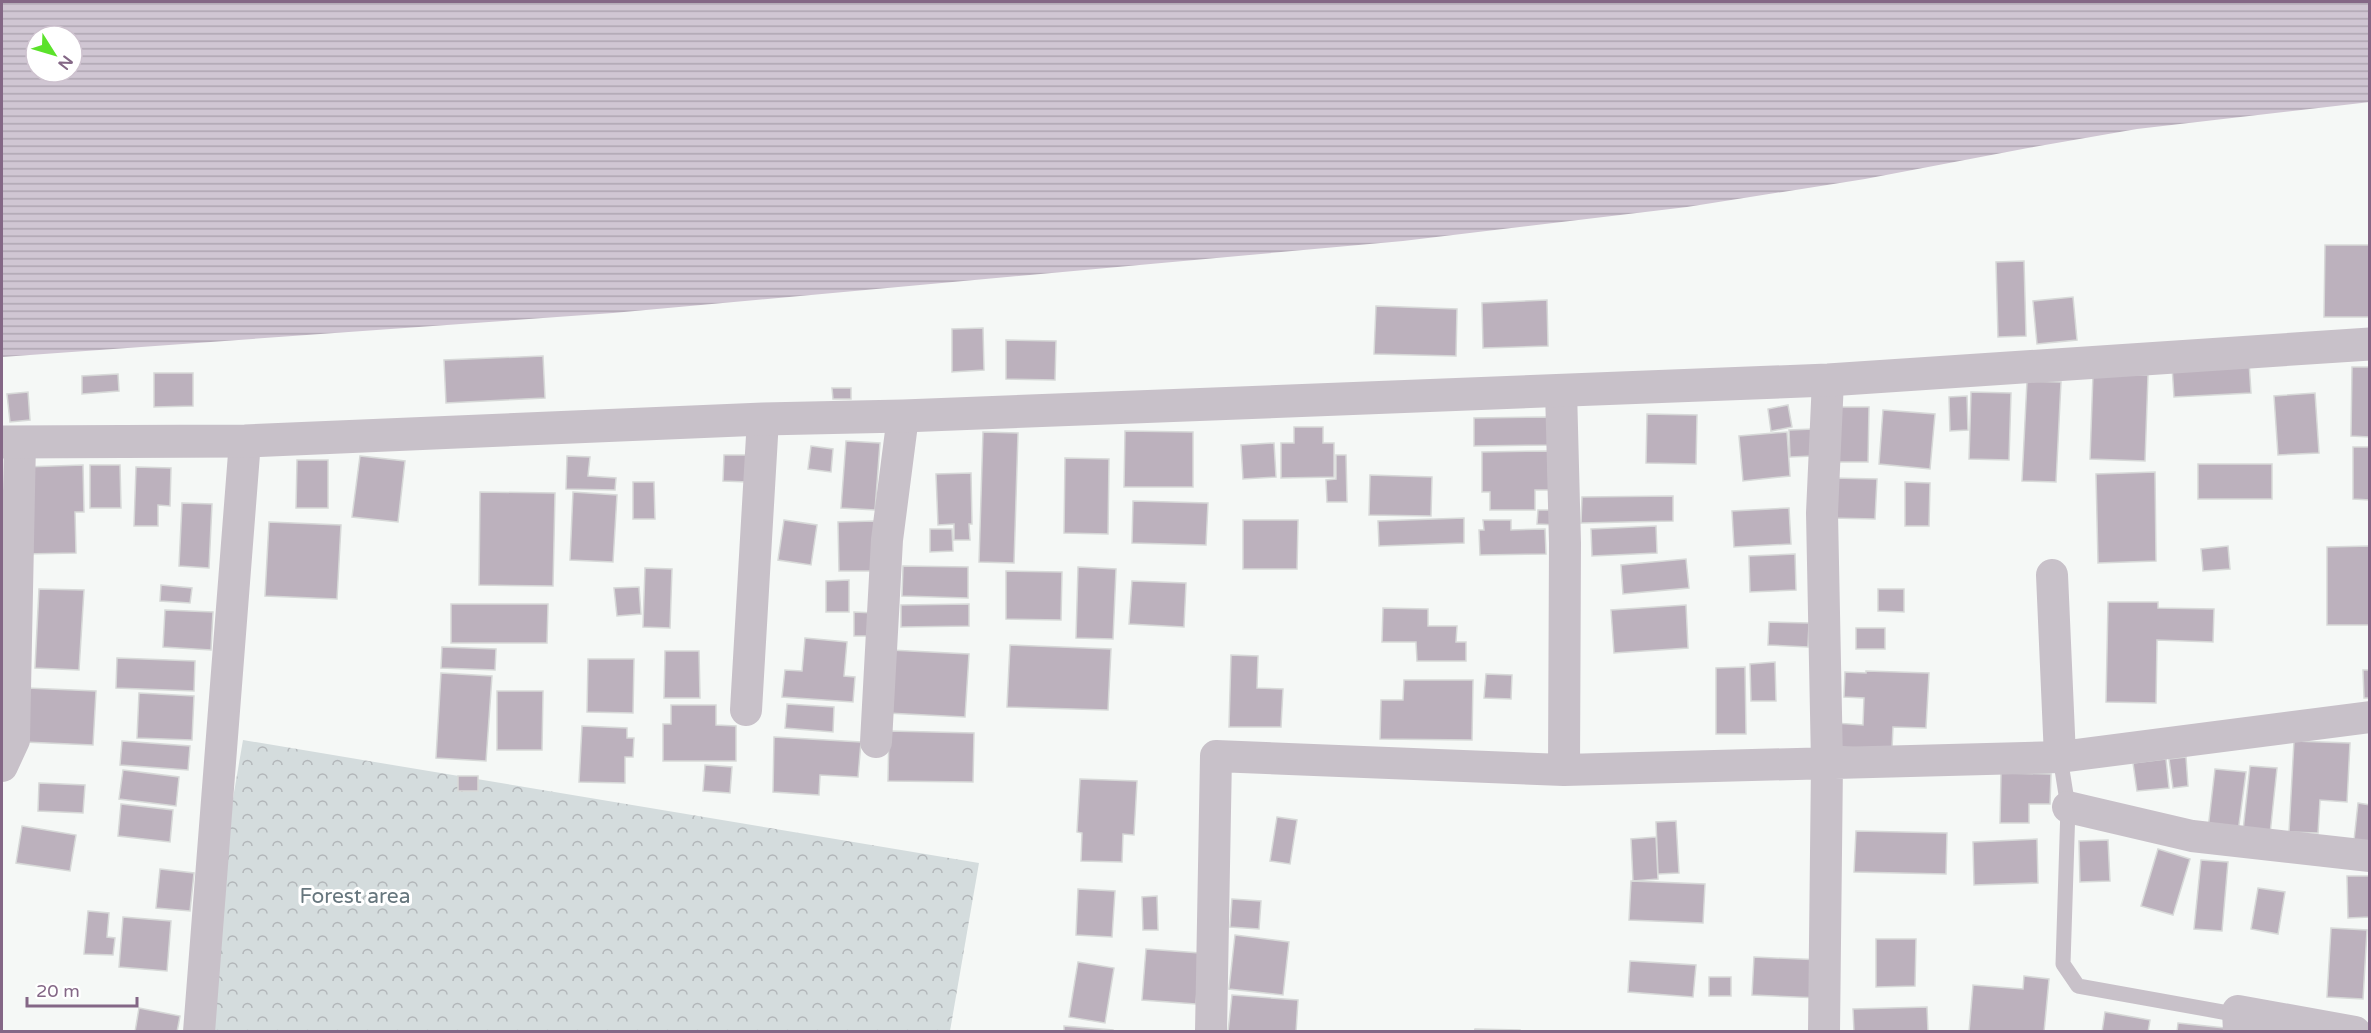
<svg xmlns="http://www.w3.org/2000/svg" width="2371" height="1033" font-family="'Varela Round',sans-serif">
  <defs>
    <pattern id="forest-crowns" width="20" height="18" patternUnits="userSpaceOnUse" patternTransform="scale(1.5)"><rect width="20" height="18" fill="#d4dcdd"/><path d="M2 6a3 3 0 1 1 6 0M12 15a3 3 0 1 1 6 0" fill="none" stroke="#b2b6b9"/></pattern>
    <pattern id="water-rules" width="6" height="5" patternUnits="userSpaceOnUse" patternTransform="scale(1.5)"><rect width="6" height="5" fill="#d0c6d3"/><path d="M0 2.5h6" fill="none" stroke="#aea5b1"/></pattern>
  </defs>
  <rect width="100%" height="100%" fill="#f5f8f6"/>
  <path fill="url(#forest-crowns)" d="M243,740L979,863L950,1031L193,1032Z"/>
  <path fill="url(#water-rules)" fill-rule="evenodd" d="M2,2H2369L2370,102L2137,129L2028,148L1865,179L1687,207L1403,241L613,313L2,357ZM36,36H72V72H36Z"/>
  <path fill="#bcb1bd" stroke="#d7d9d8" stroke-width="1.5" d="M2325,245H2370V317H2324Z
    M2024,261L2026,336L1998,337L1996,262Z
    M2073,297L2077,340L2037,344L2033,301Z
    M1547,300L1548,346L1483,348L1482,303Z
    M1376,306L1457,309L1456,356L1374,354Z
    M983,328L984,370L952,372V329Z
    M1006,340L1056,341L1055,380L1006,379Z
    M543,356L545,398L446,403L444,360Z
    M2249,362L2251,393L2174,397L2172,366Z
    M2352,367H2370V437L2351,436Z
    M154,373H193V406L154,407Z
    M118,374L119,391L82,394V376Z
    M2093,374L2148,375L2145,461L2090,459Z
    M2027,381L2061,382L2056,482L2022,481Z
    M832,388H851V399H833Z
    M28,392L30,420L10,422L7,394Z
    M1971,392L2011,393L2009,460L1969,459Z
    M2315,393L2319,453L2278,455L2274,396Z
    M1967,396L1968,430L1950,431L1949,397Z
    M1788,405L1792,427L1771,431L1768,409Z
    M1836,407H1869L1868,462H1835Z
    M1883,410L1935,414L1930,469L1879,464Z
    M1647,414L1697,415L1696,464L1646,463Z
    M1550,417V445L1474,446V418Z
    M1294,427H1323V443H1334V477L1281,478V443H1294Z
    M1813,429V456L1790,457L1789,430Z
    M1125,431L1193,432V487H1124Z
    M983,432L1018,433L1014,563L979,562Z
    M1787,432L1790,476L1743,481L1739,436Z
    M846,441L880,443L875,510L841,508Z
    M1274,443L1276,477L1243,479L1241,445Z
    M811,446L833,449L831,472L808,469Z
    M2353,447H2370V500L2353,499Z
    M1548,451L1549,490H1535V510H1490V492H1482V452Z
    M724,455H749L748,482L723,481Z
    M1336,455H1346L1347,502H1327L1326,480L1336,479Z
    M360,456L405,461L398,522L352,517Z
    M567,456L590,457L588,476L616,478L615,490L566,489Z
    M1065,458L1109,459L1108,534L1064,533Z
    M297,460H328V508H296Z
    M2198,464H2272V499H2198Z
    M83,465L84,512H75L76,553L23,554V467Z
    M90,465H120L121,508H90Z
    M136,467L171,468L170,506L158,505V526H134Z
    M2155,472L2156,561L2098,563L2096,474Z
    M971,473L972,524H969L970,540H954V524L938,525L936,474Z
    M1370,475L1432,477L1431,516L1369,515Z
    M1833,478L1877,479L1875,519L1831,518Z
    M633,482H654L655,519H633Z
    M1905,482L1930,483L1929,526H1905Z
    M480,492L555,493L553,586L479,585Z
    M573,492L617,495L613,562L570,560Z
    M1673,496V521L1581,523L1582,497Z
    M1133,501L1208,503L1206,545L1132,543Z
    M182,503L212,504L209,568L179,566Z
    M1789,508L1791,544L1734,547L1732,511Z
    M1538,510H1558V525L1537,524Z
    M1464,518V543L1379,546L1378,521Z
    M784,520L817,525L811,565L778,560Z
    M1243,520H1298L1297,569H1243Z
    M1483,520H1511V530L1545,529L1546,554L1480,555L1479,530H1484Z
    M874,521L876,571H839L838,522Z
    M269,522L341,525L337,599L265,596Z
    M1656,526L1657,553L1592,556L1591,529Z
    M930,529H952L953,551L930,552Z
    M2228,546L2230,569L2203,571L2201,549Z
    M2370,546V625H2327V547Z
    M1795,554L1796,590L1750,592L1749,556Z
    M1686,559L1689,588L1623,594L1621,565Z
    M903,566L968,567V598L902,596Z
    M1078,567L1116,569L1113,639L1076,638Z
    M645,568L672,569L670,628L643,627Z
    M1006,571L1062,572L1061,620L1006,619Z
    M849,580V612H826V581Z
    M1132,581L1186,583L1184,627L1129,624Z
    M161,585L192,588L190,603L160,601Z
    M639,587L641,614L617,616L614,588Z
    M39,589L84,590L79,670L35,668Z
    M1878,589H1904V612L1878,611Z
    M2108,602H2158V608L2214,609L2213,642L2157,640L2156,703L2106,702Z
    M451,604H548L547,643H451Z
    M969,604V626L901,627V605Z
    M1686,605L1688,648L1614,653L1611,610Z
    M1383,608L1428,609V626H1457L1456,642H1466V661H1417L1416,642H1382Z
    M165,610L213,612L211,650L163,647Z
    M854,612L875,613V636H854Z
    M1769,622L1809,623L1808,647L1768,645Z
    M1856,628H1885V649H1856Z
    M805,638L847,642L844,676L855,677L853,702L782,697L785,670L802,671Z
    M1010,645L1111,649L1108,710L1007,707Z
    M442,647L496,649L495,670L441,668Z
    M890,650L969,654L965,717L887,713Z
    M665,651H699L700,698H664Z
    M1231,655L1258,656L1257,688L1283,689L1281,727H1229Z
    M117,658L195,661L194,691L116,688Z
    M588,659H634L633,713L587,712Z
    M1775,662L1776,701H1751L1750,664Z
    M1745,667L1746,734H1716V668Z
    M2363,670H2370V698H2364Z
    M1866,671L1929,673L1926,728L1893,727L1892,749L1834,747L1835,723L1863,725L1864,698L1844,697L1845,672L1866,673Z
    M441,673L492,676L486,761L436,758Z
    M1486,674L1512,675L1511,699L1484,698Z
    M1404,680H1473L1472,740L1380,739L1381,700H1403Z
    M27,688L96,691L93,745L24,742Z
    M497,691H543L542,750H497Z
    M139,693L194,696L192,740L137,738Z
    M787,704L834,707L833,732L785,728Z
    M671,705H716V725L736,726V761H663V724H671Z
    M582,726L627,728V738H634L633,757H625V783L579,782Z
    M889,731L974,733L973,782L888,781Z
    M774,737L861,742L858,777L820,775L819,795L773,792Z
    M122,741L190,746L188,770L120,765Z
    M2294,741L2350,743L2347,802L2320,800L2318,833L2289,832Z
    M2186,757L2188,786L2173,788L2169,759Z
    M2166,759L2169,788L2137,791L2133,763Z
    M705,765L732,767L730,793L703,791Z
    M2250,766L2277,768L2270,834L2243,831Z
    M2215,769L2246,772L2238,832L2208,829Z
    M123,770L179,777L176,806L119,799Z
    M2001,773L2051,774L2050,804H2029V823H2000Z
    M458,776H478V791H458Z
    M1080,779L1137,781L1134,835L1123,834L1122,862L1081,861L1082,833L1077,832Z
    M39,783L85,785L83,813L38,811Z
    M2358,803L2370,805V852L2353,850Z
    M121,804L173,810L170,842L118,836Z
    M1277,817L1297,820L1290,864L1270,861Z
    M1676,821L1679,873L1658,874L1656,822Z
    M22,826L76,835L70,871L16,863Z
    M1856,831L1947,833L1946,874L1854,872Z
    M1656,837L1658,879L1633,881L1631,839Z
    M2037,839L2038,883L1974,885L1973,842Z
    M2108,840L2110,881L2080,882L2079,841Z
    M2158,849L2190,859L2173,915L2141,906Z
    M2201,860L2228,862L2222,931L2194,929Z
    M160,869L194,873L190,911L156,908Z
    M2347,876H2370V917L2348,918Z
    M1631,881L1705,884L1703,923L1629,920Z
    M2258,888L2285,892L2278,934L2251,929Z
    M1078,889L1115,891L1112,937L1076,935Z
    M1157,896L1158,930H1143L1142,897Z
    M1232,899L1261,901L1259,929L1230,927Z
    M88,911L109,913L107,937L115,938L113,955L84,954Z
    M123,917L171,921L167,971L119,967Z
    M2331,928L2367,930L2363,999L2327,997Z
    M1235,935L1289,942L1283,995L1229,989Z
    M1876,939H1916L1915,986L1876,987Z
    M1146,949L1200,953L1196,1004L1142,1000Z
    M1754,957L1823,960L1821,998L1752,995Z
    M1630,961L1696,965L1693,997L1628,992Z
    M1078,962L1114,968L1105,1023L1069,1017Z
    M2024,976L2049,979L2044,1032H1969L1973,985L2023,989Z
    M1709,977H1731V996H1709Z
    M1232,995L1298,1000L1296,1032H1228Z
    M1927,1007L1928,1032H1854L1853,1009Z
    M139,1008L180,1016L177,1032H135Z
    M2105,1012L2150,1020L2148,1032H2102Z
    M2178,1023L2234,1029V1032H2177Z
    M1064,1026L1113,1030V1032H1064Z
    M1475,1029L1520,1030V1032H1474Z"/>
  <g fill="none" stroke-linecap="round" stroke-linejoin="round">
    <path stroke="#c8c1c9" stroke-width="15" d="M2060,757L2068,807L2063,964L2078,986L2228,1013L2238,1011"/>
    <path stroke="#c8c1c9" stroke-width="32" d="M1561,390L1565,543L1564,770
      M2052,575L2060,757
      M746,710L763,419
      M876,742L887,540L903,416
      M2,766L14,740L20,442
      M2068,807L2192,836L2370,856
      M199,1032L245,441
      M1211,1032L1216,756L1564,770L2060,757L2370,717
      M1824,1032L1827,763L1822,513L1828,380
      M2239,1032L2238,1011L2355,1032"/>
    <path stroke="#c8c1c9" stroke-width="33" d="M2,442L245,441L763,419L903,416L1828,380L2370,344"/>
  </g>
  <g text-anchor="middle" dominant-baseline="central" stroke-width="6" stroke-linejoin="round" paint-order="stroke">
    <g font-size="21" fill="#66767d" stroke="#fff">
      <text x="355" y="896">Forest area</text>
    </g>
  </g>
  <rect width="2371" height="1033" fill="none" stroke="#846786" stroke-width="6"/>
  <g transform="translate(54 54) rotate(127)"><circle r="28" fill="#ffffff" stroke="#cec2cf" stroke-width="1.5"/>
  <path d="M0-4.5L10 22L0 15L-10 22Z" fill="#5be22b"/>
  <text y="-9" font-size="16" font-weight="bold" text-anchor="middle" fill="#846786">N</text>
  </g>
  <path d="M27 997v9h110v-9" fill="none" stroke="#846786" stroke-width="3"/>
  <text x="36" y="997" font-size="18" fill="#846786" stroke="#ffffff" stroke-width="4.5" paint-order="stroke">20 m</text>
</svg>
